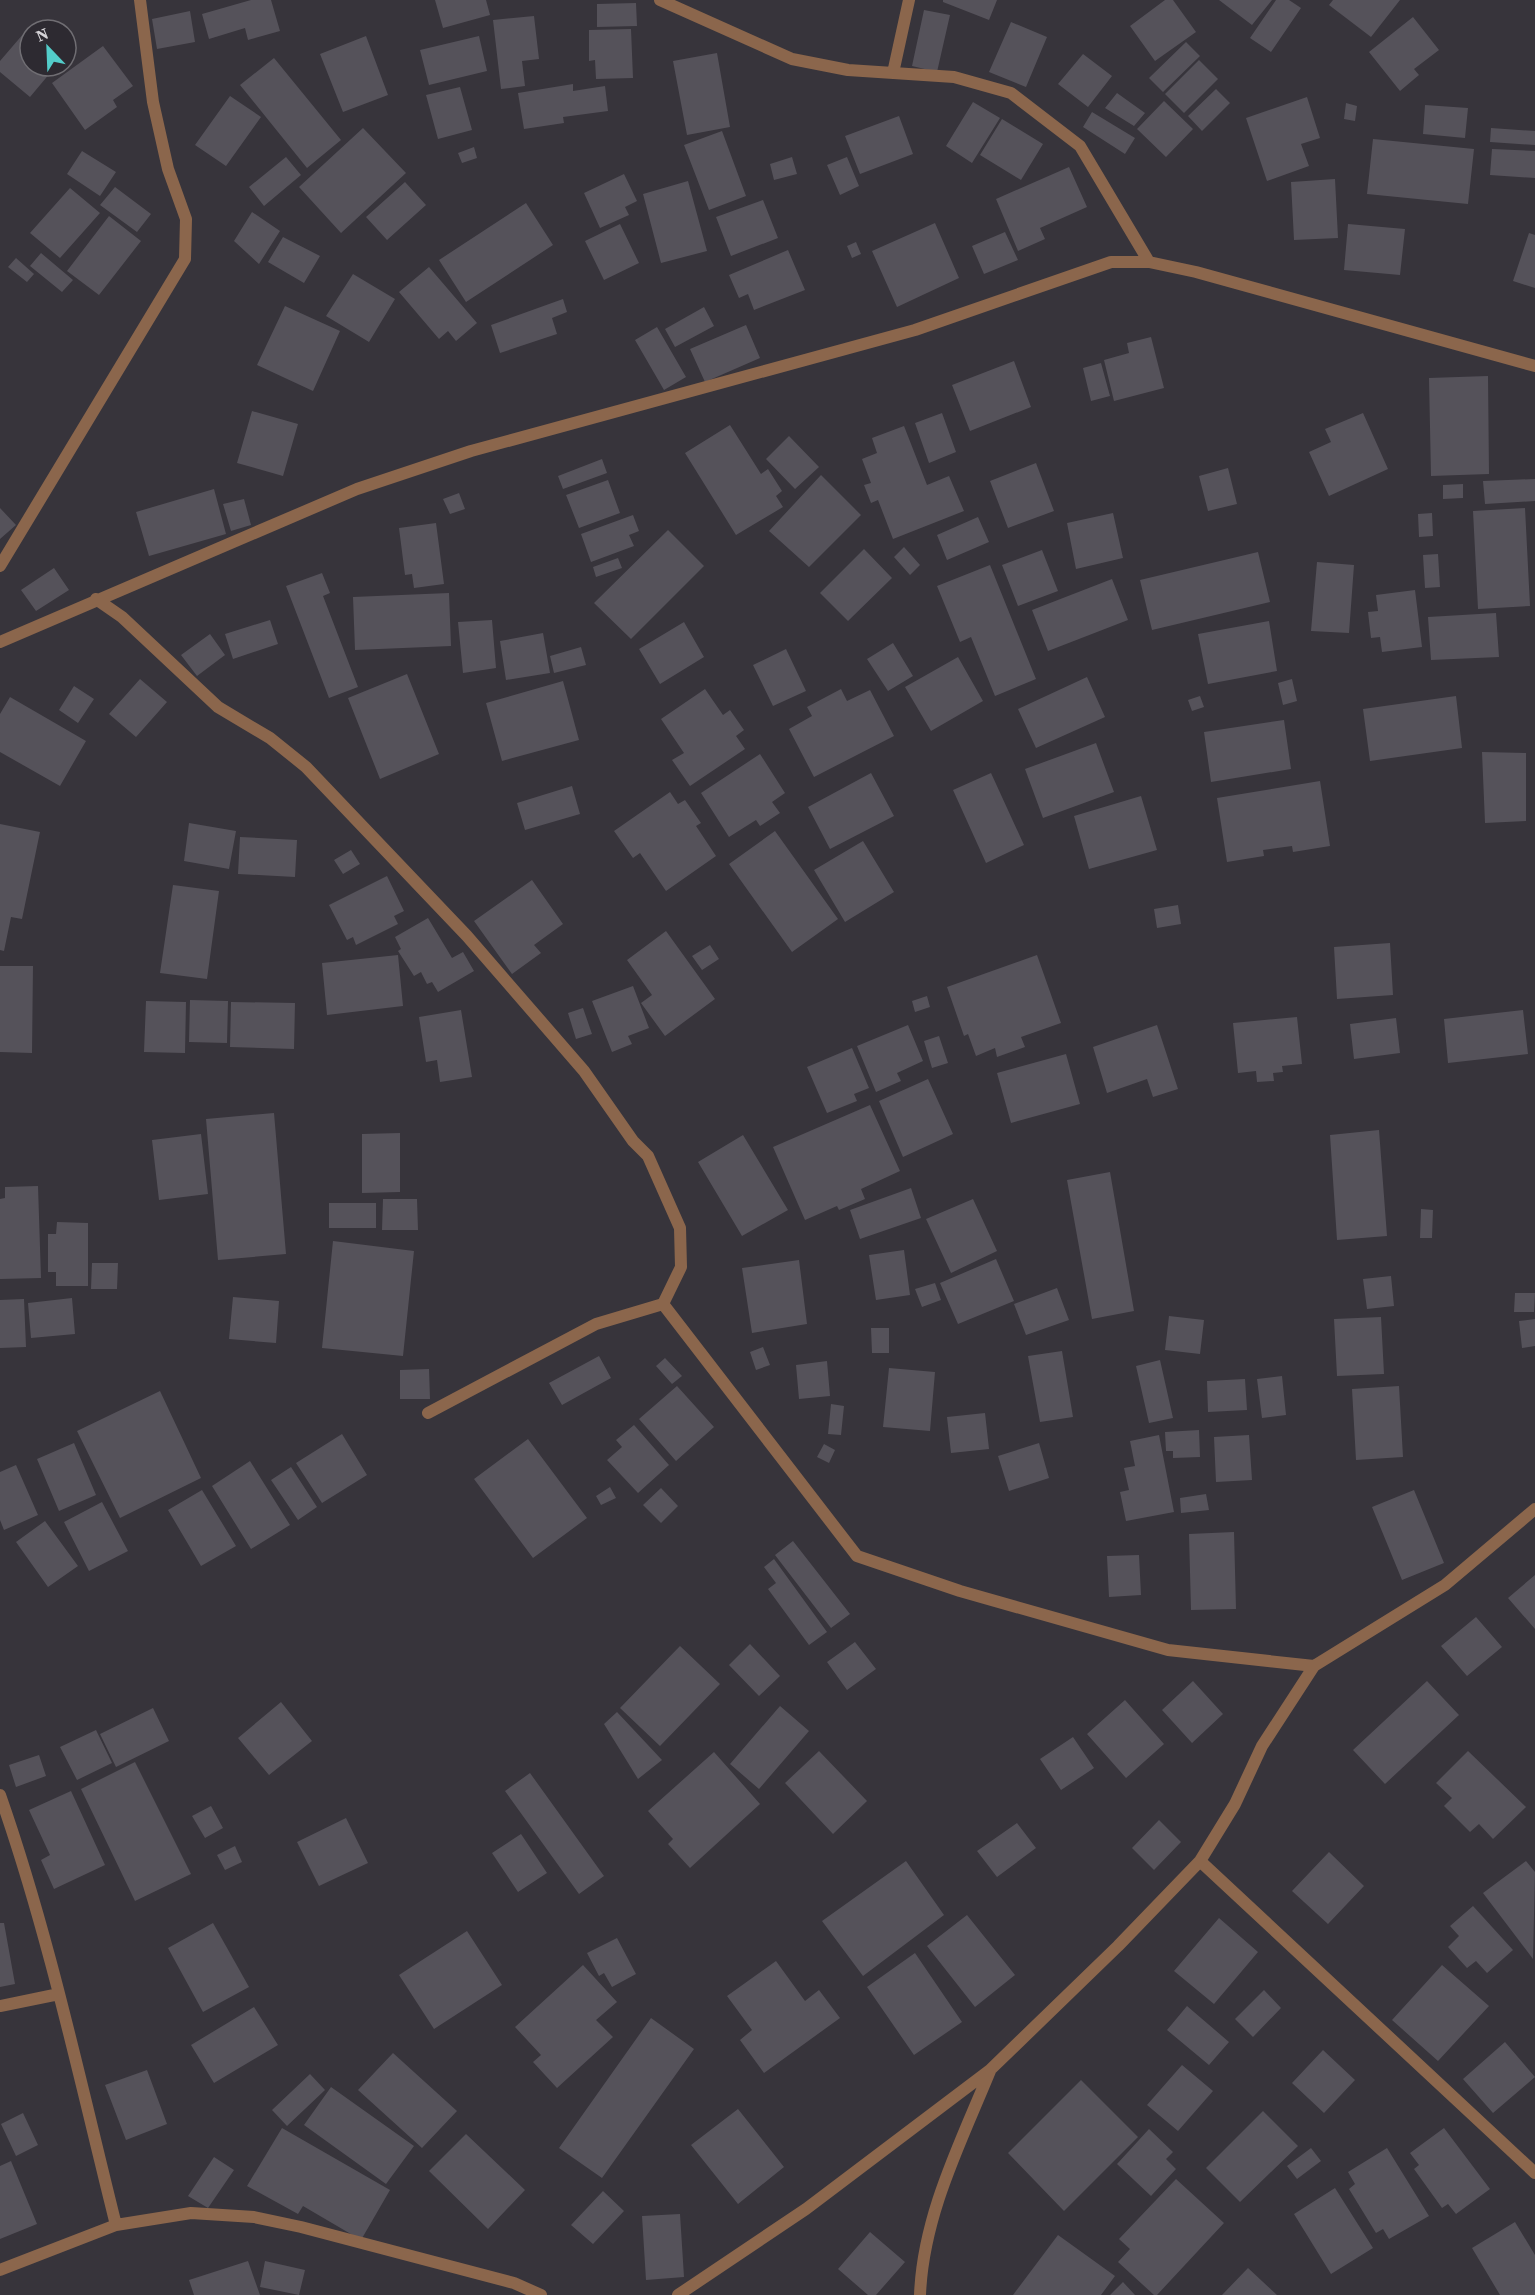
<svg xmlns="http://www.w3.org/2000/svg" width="1535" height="2295" font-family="'Source Serif 4',serif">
  <rect width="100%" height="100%" fill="#37343b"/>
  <path fill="#55525a" d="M251,0H271L280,31L248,40L245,28L209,39L202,14Z
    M435,0H486L490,15L443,28Z
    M943,0H997L989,20L943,2Z
    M1165,0H1173L1196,32L1155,61L1130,26Z
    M1219,0H1272L1252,25Z
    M1276,0H1289L1301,8L1271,52L1250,38Z
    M1333,0H1400L1371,37L1329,5Z
    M636,3L637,26L597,27V4Z
    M924,10L950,15L937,72L912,66Z
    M190,11L195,42L157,49L152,19Z
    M534,16L539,59L522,61L525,86L501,89L493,20Z
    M1413,17L1439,50L1414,69L1419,75L1400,91L1369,52Z
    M1011,22L1047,37L1026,87L989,72Z
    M30,26L36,30H30V66H56L30,97L0,72V61Z
    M631,29L633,78L596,79L595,60L589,61V30Z
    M366,36L388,95L343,112L320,54Z
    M479,36L487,71L429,85L420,50Z
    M1186,42L1200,56L1163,92L1149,78Z
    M103,46L133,86L113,100L117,107L85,130L52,83Z
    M717,53L730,127L687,135L673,61Z
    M1083,54L1112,76L1088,107L1058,84Z
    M274,58L341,140L307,168L240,85Z
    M1199,60L1218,79L1184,113L1165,94Z
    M573,84V91L605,86L608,111L563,117L564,123L524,129L518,93Z
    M460,87L472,130L438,139L426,95Z
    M1216,89L1230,103L1202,131L1188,116Z
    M1117,93L1145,113L1134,126L1105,108Z
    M230,96L261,117L226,166L195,145Z
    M1307,97L1320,138L1301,144L1309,166L1267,181L1246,118Z
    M1164,101L1193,129L1166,157L1137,129Z
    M973,102L1000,118L972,163L946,146Z
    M1346,103L1357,106L1355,121L1344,119Z
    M1425,105L1468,108L1465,138L1423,134Z
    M1092,112L1135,138L1125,154L1083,127Z
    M899,116L913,154L860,174L845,136Z
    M1002,119L1043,144L1021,180L980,155Z
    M363,128L406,173L341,233L299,187Z
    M1491,128L1535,131V145L1490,142Z
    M722,131L746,196L709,210L684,145Z
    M1373,139L1474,149L1468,204L1367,194Z
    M474,147L477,158L462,163L458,153Z
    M1492,149L1535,151V178L1490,175Z
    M82,151L116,172L100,196L67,174Z
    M286,157L301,175L264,206L249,187Z
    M792,157L797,174L774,180L770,164Z
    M847,157L859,186L840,195L827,165Z
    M1069,167L1087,207L1040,228L1045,239L1018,251L996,199Z
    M624,174L637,201L625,207L629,215L600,228L584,193Z
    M1335,179L1338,238L1294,240L1291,182Z
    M688,181L707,251L661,263L643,194Z
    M405,182L426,205L387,240L366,217Z
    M115,187L151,214L137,232L100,205Z
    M70,188L100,213L60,258L30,233Z
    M763,200L778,238L731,256L716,217Z
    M526,203L553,245L466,302L439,260Z
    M252,212L280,231L259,264L234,241Z
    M109,216L141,241L99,295L67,271Z
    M935,223L959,278L897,307L872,251Z
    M620,224L639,263L604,280L585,241Z
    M1348,224L1405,229L1400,275L1344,270Z
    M1005,232L1018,260L984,274L972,246Z
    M1529,233L1535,235V288L1513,281Z
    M283,237L320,256L304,283L268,262Z
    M856,242L861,254L852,258L847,246Z
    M788,250L805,290L754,310L748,294L739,298L729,275Z
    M41,253L73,280L62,292L30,266Z
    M16,258L34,274L27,282L8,267Z
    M429,267L477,323L456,341L448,331L439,339L399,292Z
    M353,274L395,299L369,342L326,316Z
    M563,299L567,312L552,318L557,334L500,353L491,325Z
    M285,306L340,331L313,391L257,365Z
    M704,307L714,326L675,347L665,329Z
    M746,325L760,358L705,382L690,349Z
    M657,327L686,377L664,390L635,340Z
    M1151,337L1164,388L1114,401L1104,360L1129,353L1127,343Z
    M1014,361L1031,407L970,431L952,385Z
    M1101,363L1110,396L1091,401L1083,368Z
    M1488,376L1489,474L1431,476L1429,378Z
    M252,411L298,424L283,476L237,463Z
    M942,413L956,452L929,463L915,423Z
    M1363,413L1388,469L1329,496L1309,452L1331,442L1325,429Z
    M730,425L761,474L768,469L782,491L776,496L783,507L736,535L685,453Z
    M904,426L927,485L949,476L964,511L893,539L878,500L871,503L864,485L871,483L862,459L877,453L872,438Z
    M789,436L819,467L795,489L766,459Z
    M602,459L607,473L563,489L558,476Z
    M1036,463L1054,511L1008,528L990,481Z
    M1228,468L1237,504L1208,511L1199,476Z
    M821,475L861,515L809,567L769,531Z
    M1535,479V501L1485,504L1483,481Z
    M608,480L620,513L579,528L566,495Z
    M1463,484V498L1443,499V485Z
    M214,489L226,534L149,556L136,512Z
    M459,493L465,509L450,514L443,499Z
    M244,499L251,525L231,531L223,504Z
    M0,508L16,525L0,539Z
    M1525,508L1530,606L1478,609L1473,511Z
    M1113,513L1123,558L1076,569L1067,523Z
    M1432,513L1433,536L1419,537L1418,514Z
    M633,515L639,531L629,535L634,546L591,562L581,534Z
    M978,517L989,542L947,560L937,535Z
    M436,523L444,584L414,588L412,574L405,575L399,528Z
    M668,530L704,566L631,639L594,603Z
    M904,547L920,565L910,575L894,557Z
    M864,549L892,578L848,621L820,593Z
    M1042,550L1058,591L1018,606L1002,565Z
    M1258,552L1270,602L1152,630L1140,580Z
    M1438,554L1440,587L1425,588L1423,555Z
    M618,558L622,568L596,577L593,567Z
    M1317,562L1354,565L1349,633L1311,631Z
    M990,565L1036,679L995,696L971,637L960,642L937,586Z
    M54,568L69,590L36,611L21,590Z
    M322,573L330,593L323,596L358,687L329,698L286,586Z
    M1112,579L1128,620L1048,651L1032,610Z
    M1415,590L1422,647L1382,652L1380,637L1371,638L1368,612L1378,611L1376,595Z
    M449,593L451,646L355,650L353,597Z
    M1496,613L1499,657L1431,660L1428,617Z
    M270,620L278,644L233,659L225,634Z
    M492,620L496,668L463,673L458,622Z
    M1269,621L1277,671L1208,684L1198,634Z
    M684,622L704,657L660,684L639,649Z
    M543,633L550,673L506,680L500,641Z
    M210,634L225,655L197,676L181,655Z
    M893,643L913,676L888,691L867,659Z
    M581,647L586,665L554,673L550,656Z
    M786,649L806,691L773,706L753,665Z
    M958,657L983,701L931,731L905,687Z
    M407,674L439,754L380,779L348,698Z
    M1087,677L1105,717L1036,748L1018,709Z
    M140,679L167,702L136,737L109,714Z
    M1292,679L1297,701L1283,705L1278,683Z
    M563,681L579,740L502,761L486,703Z
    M74,686L94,699L78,723L59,710Z
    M705,689L723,715L730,710L744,730L736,736L745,749L690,786L672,760L684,753L661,719Z
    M841,689L847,701L870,690L894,736L814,777L789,729L812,716L807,707Z
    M1200,696L1204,707L1192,711L1188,700Z
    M1456,696L1462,748L1370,761L1363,709Z
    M10,697L86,741L60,786L0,752V714Z
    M1284,720L1291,769L1211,782L1204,732Z
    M1096,743L1114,792L1043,818L1025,769Z
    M1482,752L1526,753V821L1485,823Z
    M760,754L785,793L772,802L780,813L760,826L756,820L729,837L701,793Z
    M871,773L894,816L830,849L808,807Z
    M991,773L1024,845L986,863L953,790Z
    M1320,781L1330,846L1293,852L1292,846L1263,850L1264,856L1227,862L1217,798Z
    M572,786L580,814L525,830L517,803Z
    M670,792L678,804L685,800L701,823L696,826L716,856L666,891L640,853L633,858L614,831Z
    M1141,796L1157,850L1089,869L1074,816Z
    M189,823L236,831L229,869L184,861Z
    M0,824L40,832L22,919L11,917L4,951L0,950Z
    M775,831L838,919L792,952L729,864Z
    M240,837L297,840L295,877L238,874Z
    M863,841L894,892L845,922L814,870Z
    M351,850L360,864L343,874L334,860Z
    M387,876L404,911L394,916L398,924L356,945L353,937L347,940L329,905Z
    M532,880L563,924L534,945L541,953L512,974L474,921Z
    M173,885L219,891L207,979L160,973Z
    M1178,905L1181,924L1157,928L1154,909Z
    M428,918L452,958L463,952L474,971L438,992L432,982L427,984L421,972L414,976L398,951L401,949L395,937Z
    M666,931L715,999L665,1036L641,1003L652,995L627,960Z
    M1390,943L1393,995L1337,999L1334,947Z
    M710,945L719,959L702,970L692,956Z
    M398,955L403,1006L327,1015L322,963Z
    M1037,955L1061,1023L1021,1037L1025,1047L997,1057L995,1048L976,1056L968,1034L964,1036L947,987Z
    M0,966H33L32,1053L0,1052Z
    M633,986L649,1028L628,1036L632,1044L612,1052L592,1001Z
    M927,996L930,1007L915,1012L912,1001Z
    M190,1000L228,1001L227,1043L189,1042Z
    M146,1001L186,1002L185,1053L144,1052Z
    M231,1002L295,1003L294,1049L230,1047Z
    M583,1008L592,1034L576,1039L568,1013Z
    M461,1010L472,1077L440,1082L437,1060L426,1062L419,1017Z
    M1523,1010L1528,1054L1448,1063L1444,1019Z
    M1297,1017L1302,1064L1282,1066L1283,1072L1273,1073L1274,1081L1257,1082L1256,1071L1238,1073L1233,1023Z
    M1396,1018L1400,1053L1354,1059L1350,1024Z
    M908,1025L923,1061L897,1073L901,1081L876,1092L857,1046Z
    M1157,1025L1178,1089L1153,1097L1147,1079L1107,1093L1093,1047Z
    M939,1036L948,1063L932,1068L924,1041Z
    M852,1048L869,1088L854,1094L857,1101L827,1113L807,1067Z
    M1066,1054L1080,1104L1011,1123L997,1073Z
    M928,1079L953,1134L903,1157L879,1101Z
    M870,1105L900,1171L861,1189L865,1199L839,1210L837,1206L805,1220L773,1147Z
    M274,1113L286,1254L218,1260L206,1119Z
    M1379,1130L1387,1236L1337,1240L1330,1135Z
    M400,1133V1192L362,1193V1134Z
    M201,1134L208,1194L159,1200L152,1140Z
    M743,1135L788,1210L742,1236L698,1162Z
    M1110,1172L1134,1311L1092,1319L1067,1180Z
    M38,1186L41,1278L0,1279V1199L5,1198V1187Z
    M911,1188L921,1218L860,1239L850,1210Z
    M383,1199H417L418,1230H382Z
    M973,1199L997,1251L951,1273L926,1219Z
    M329,1203H376V1228H329Z
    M1421,1209L1433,1210L1432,1238H1420Z
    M57,1222L88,1223V1286H56V1272H48V1234H56Z
    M333,1241L414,1251L403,1356L322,1348Z
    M904,1250L910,1295L876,1300L869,1255Z
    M996,1259L1014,1301L958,1324L940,1283Z
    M799,1260L807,1324L752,1333L742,1268Z
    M92,1263H118L117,1289H91Z
    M1391,1276L1394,1306L1367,1309L1363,1279Z
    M935,1283L941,1300L922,1307L915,1289Z
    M1057,1288L1069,1320L1026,1335L1014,1304Z
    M1515,1293H1535L1534,1312H1514Z
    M233,1297L279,1301L276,1343L229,1339Z
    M72,1298L75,1334L31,1338L28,1303Z
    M24,1299L26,1347L0,1348V1300Z
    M1169,1316L1204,1320L1200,1354L1165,1350Z
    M1381,1317L1384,1374L1337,1376L1334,1319Z
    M1535,1319V1346L1522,1348L1519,1321Z
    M871,1328H889V1353H872Z
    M763,1347L770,1365L756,1370L750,1352Z
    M1062,1351L1073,1417L1040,1422L1028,1356Z
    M599,1356L611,1378L562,1405L549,1383Z
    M665,1358L682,1376L672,1384L656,1366Z
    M1160,1360L1173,1418L1149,1423L1136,1366Z
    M827,1361L830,1396L799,1399L796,1365Z
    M889,1368L935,1372L930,1431L883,1427Z
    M429,1369L430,1399H400V1370Z
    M1282,1376L1286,1415L1262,1418L1257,1379Z
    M1245,1379L1247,1410L1208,1412L1207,1381Z
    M677,1386L714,1427L676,1461L639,1419Z
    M1399,1386L1403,1457L1356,1460L1352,1389Z
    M160,1391L201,1478L120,1518L77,1431Z
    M831,1404L844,1406L841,1435L828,1434Z
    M985,1413L989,1449L951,1453L947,1417Z
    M634,1425L669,1465L638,1493L607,1460L622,1447L616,1440Z
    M1199,1430L1200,1457L1173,1458V1451H1166L1165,1432Z
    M342,1434L367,1475L322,1503L296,1463Z
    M1159,1435L1174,1512L1126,1521L1120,1492L1129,1490L1124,1468L1135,1466L1130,1441Z
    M1249,1435L1252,1480L1216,1482L1214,1437Z
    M528,1439L587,1518L533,1558L474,1479Z
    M74,1443L96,1495L59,1511L37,1459Z
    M1039,1443L1049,1478L1009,1491L998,1456Z
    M824,1444L835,1450L829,1463L817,1457Z
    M250,1461L290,1525L251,1549L212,1486Z
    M16,1465L38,1515L4,1530L0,1520V1472Z
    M291,1467L317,1507L298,1520L271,1480Z
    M610,1487L616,1498L601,1505L596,1496Z
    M661,1488L678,1506L661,1523L643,1505Z
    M202,1490L236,1546L201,1566L168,1510Z
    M1414,1490L1444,1563L1402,1580L1372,1507Z
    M1206,1494L1209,1510L1181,1513L1180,1498Z
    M102,1502L128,1551L89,1571L64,1522Z
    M45,1521L78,1566L48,1587L16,1542Z
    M1234,1532L1236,1609L1191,1610L1189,1534Z
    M793,1541L850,1614L831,1628L775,1555Z
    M1139,1555L1141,1595L1109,1597L1107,1556Z
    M774,1559L827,1632L809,1645L768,1589L776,1583L764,1567Z
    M1535,1575V1629L1508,1598Z
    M1476,1617L1502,1647L1467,1676L1441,1646Z
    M855,1642L876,1669L847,1690L827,1662Z
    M750,1644L780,1676L759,1696L729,1665Z
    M680,1646L720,1684L660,1746L620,1708Z
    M1193,1681L1223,1714L1192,1743L1162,1710Z
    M1427,1681L1459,1715L1385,1784L1353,1750Z
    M1125,1700L1164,1744L1126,1778L1087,1734Z
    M281,1702L312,1741L269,1775L238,1738Z
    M780,1706L809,1731L759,1789L730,1764Z
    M153,1708L169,1741L116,1767L100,1734Z
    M617,1712L662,1760L638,1779L604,1724Z
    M96,1730L112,1763L77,1780L60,1747Z
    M1073,1737L1094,1768L1061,1790L1040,1759Z
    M819,1751L867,1801L833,1834L785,1783Z
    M1468,1751L1526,1807L1493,1839L1479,1824L1470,1832L1444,1806L1452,1798L1436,1783Z
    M714,1752L760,1804L690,1868L668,1844L673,1839L648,1811Z
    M39,1755L46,1776L16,1787L9,1765Z
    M135,1762L191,1874L135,1901L81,1789Z
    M530,1773L604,1876L579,1894L505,1791Z
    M71,1791L105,1865L54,1889L41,1860L50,1855L29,1810Z
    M211,1806L223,1828L205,1838L192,1816Z
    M346,1818L368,1863L319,1886L297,1842Z
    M1159,1820L1181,1842L1154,1870L1132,1848Z
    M1017,1823L1036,1848L997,1877L977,1851Z
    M521,1834L547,1873L518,1892L492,1853Z
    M235,1846L242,1862L225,1870L217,1855Z
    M1329,1852L1364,1886L1328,1924L1292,1891Z
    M906,1861L944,1915L863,1976L822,1921Z
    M1526,1861L1535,1872L1533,1959L1483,1893Z
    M1473,1906L1513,1950L1487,1973L1476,1961L1467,1968L1448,1947L1459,1936L1450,1926Z
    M967,1915L1015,1975L975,2007L927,1946Z
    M1219,1918L1258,1952L1214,2004L1174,1971Z
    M0,1923H4L15,1984L0,1987Z
    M213,1923L249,1987L203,2012L168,1948Z
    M467,1931L502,1985L434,2029L399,1975Z
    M617,1938L636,1974L612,1987L604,1973L599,1976L587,1953Z
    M915,1953L962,2022L914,2055L867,1987Z
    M776,1961L805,2001L819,1990L840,2018L764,2073L740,2040L752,2030L727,1996Z
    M583,1965L617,2002L596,2020L613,2037L557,2088L533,2062L541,2055L515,2027Z
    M1442,1965L1489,2006L1438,2061L1392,2020Z
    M1264,1990L1281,2008L1253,2037L1235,2019Z
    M1187,2006L1229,2042L1209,2065L1167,2030Z
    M254,2007L278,2045L214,2083L191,2045Z
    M651,2018L694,2049L602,2178L559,2148Z
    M1505,2042L1535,2077L1493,2113L1463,2079Z
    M1323,2050L1355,2080L1324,2113L1292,2083Z
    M393,2053L457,2111L422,2148L358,2090Z
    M1182,2065L1213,2091L1178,2131L1147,2105Z
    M147,2070L167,2124L126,2140L105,2085Z
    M310,2074L325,2090L287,2126L272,2110Z
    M1081,2080L1138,2137L1064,2211L1008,2153Z
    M331,2087L414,2146L386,2184L304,2125Z
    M738,2109L784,2167L738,2204L691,2145Z
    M1263,2111L1298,2146L1240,2202L1206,2168Z
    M23,2113L38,2145L16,2156L1,2124Z
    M282,2128L390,2190L361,2240L303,2206L298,2214L247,2186Z
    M1444,2128L1490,2189L1456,2214L1448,2204L1442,2208L1414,2169L1419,2165L1410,2153Z
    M1149,2129L1173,2152L1166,2159L1176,2169L1151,2196L1117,2164Z
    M466,2134L525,2190L488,2229L429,2171Z
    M1311,2148L1321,2161L1297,2179L1287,2166Z
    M1387,2148L1429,2216L1389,2239L1383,2229L1376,2233L1349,2189L1355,2184L1348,2172Z
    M214,2157L234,2170L208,2208L188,2196Z
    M11,2161L37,2224L0,2239V2166Z
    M1176,2179L1224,2223L1157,2295H1154L1118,2262L1130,2249L1119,2239Z
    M1335,2188L1373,2248L1331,2274L1294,2214Z
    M603,2191L624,2211L593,2244L571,2225Z
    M680,2214L684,2277L646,2280L642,2216Z
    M1515,2222L1535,2255V2295H1500L1472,2248Z
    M870,2232L905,2262L876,2295H868L838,2269Z
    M1058,2235L1115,2276L1101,2295H1013Z
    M248,2261L260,2295H194L189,2280Z
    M265,2261L305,2270L299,2295L260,2287Z
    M1248,2268L1277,2295H1222Z
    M1123,2282L1135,2295H1110Z"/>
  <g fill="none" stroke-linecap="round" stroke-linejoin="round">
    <path stroke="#8b664c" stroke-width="12" d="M660,0L792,59L848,70L954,77L1011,93L1080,146L1149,262
      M893,73L909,0
      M0,566L185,259L186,219L168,169L153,102L140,0
      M96,599L122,617L218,707L270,738L306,767L467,936L584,1071L633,1141L648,1156L680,1228L681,1267L663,1304L596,1324L428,1413
      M0,642L357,489L471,451L915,330L1111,262H1149L1196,272L1535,366
      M663,1304L857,1556L960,1591L1168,1650L1314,1666
      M0,1795C49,1935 80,2081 116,2225
      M1200,1861L1535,2173
      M0,2006L59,1994
      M0,2270L116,2225L191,2213L254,2217L301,2227L514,2283L541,2295
      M678,2295L806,2209L990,2070L1118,1946L1200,1861L1235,1804L1262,1746L1314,1666L1445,1585L1535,1509
      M920,2295C923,2216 960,2144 990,2071"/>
  </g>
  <g transform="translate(48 48) rotate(337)"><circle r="28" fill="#2d2a31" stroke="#706e73" stroke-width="1.5"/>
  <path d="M0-4.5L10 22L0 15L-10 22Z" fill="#53cdca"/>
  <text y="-9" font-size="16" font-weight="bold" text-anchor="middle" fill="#d5d3d7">N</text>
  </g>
</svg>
